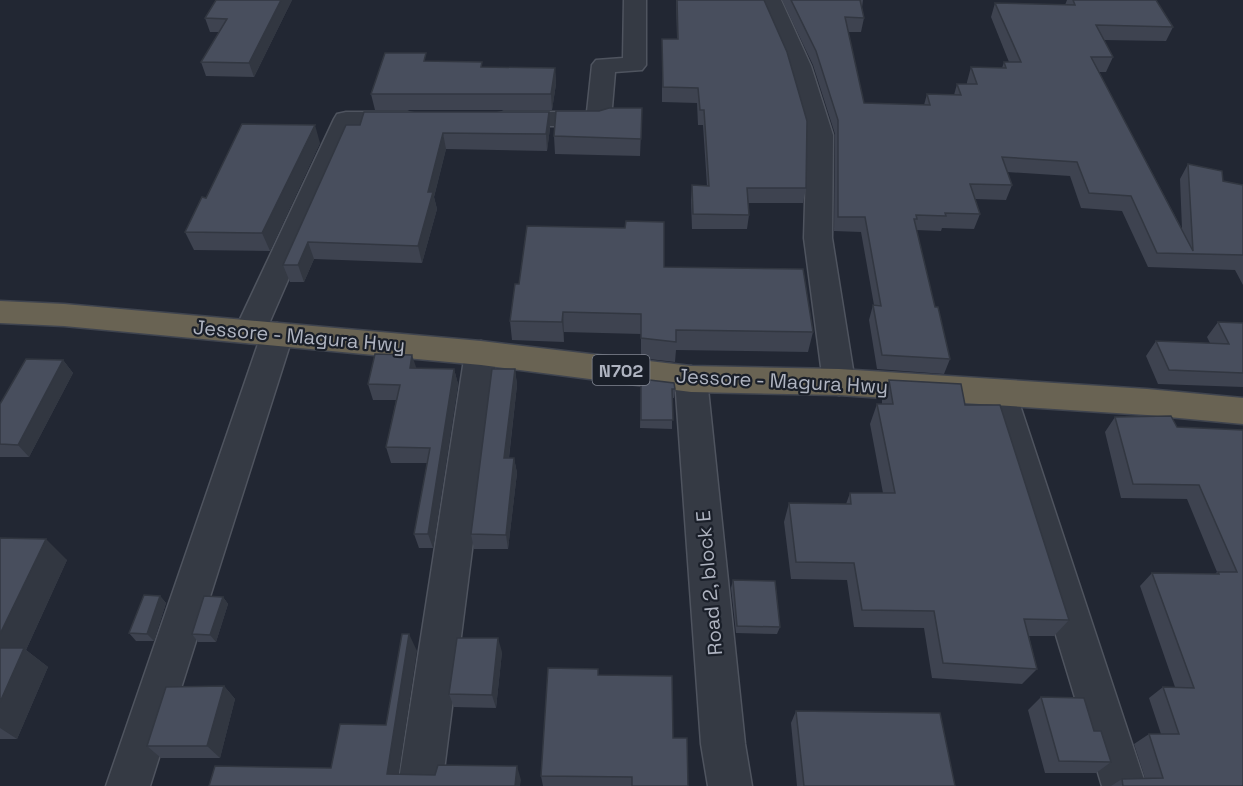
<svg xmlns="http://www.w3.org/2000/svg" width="1243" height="786" font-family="'Space Grotesk',sans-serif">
  <rect width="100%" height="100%" fill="#222733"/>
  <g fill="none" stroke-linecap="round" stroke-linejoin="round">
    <g stroke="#4f545f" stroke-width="3">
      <path id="street" d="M624,0H646V65L642,70L615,72L611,119L608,124L599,126H504L495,124L492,119L495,114L504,112H587L592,65L596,60L623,58Z
        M759,0H781L811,66L833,135L832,238L855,382L851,391L839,395L827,391L823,382L804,238L807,135L787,66Z
        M346,112H407L416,114L419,119L416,124L407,126H355L268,326L277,323L288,327L293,335L150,786H106L259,341L250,343L239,340L234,332L334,119L337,114Z
        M481,341L492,345L497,353L442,786H398L465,353L470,345Z
        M691,366L703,370L707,379L745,744L752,786H708L701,744L675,379L679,370Z
        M999,380L1011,384L1016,393L1146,786H1102L982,393L987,384Z"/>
    </g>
    <g stroke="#3f444f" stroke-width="3">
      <path id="highway" d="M0,301L64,304L481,341L691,366L839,369L1147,389L1243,398V424L1147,415L839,395L691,392L481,365L64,326L0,323Z"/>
    </g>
    <use href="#street" fill="#353a44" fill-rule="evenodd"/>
    <use href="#highway" fill="#696353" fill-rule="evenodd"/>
  </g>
  <path fill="#3e4350" d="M292,0L254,77L206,76L201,62L219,32H210L205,18Z
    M676,0H764L806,188L803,203H748L749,215L747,229H692L691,200L692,185L707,186L703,125H698L697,103L662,102V39H677Z
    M782,0H863L862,8L864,18L861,32H848L864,103L924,105L927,94L954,95L957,84H967V82L971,67L1002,68L1004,62H1009L991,17L995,3L1065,5L1067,0H1156L1173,27L1166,41L1104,40L1113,57L1106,72H1099L1182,229L1180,179L1188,164L1223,181L1243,185V285L1235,270L1148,267L1122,211L1081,208L1070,176L1007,172L1012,185L1006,200L975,199L980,214L974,229L942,228L941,231L916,230L935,307L950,359L944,374L877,369L869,320L873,305H874L861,232L834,231L835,134L813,65Z
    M427,61L483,67L555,68L556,84L552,110H375L371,94Z
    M642,108L640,156L555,154L554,136L599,111Z
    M346,125L550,128L547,151L446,149L434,197L437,209L422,263L314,259L304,282H290L283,265Z
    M320,143L270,251L194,250L185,232L206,198Z
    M664,267L813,332L808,352L676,350L675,362L641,358V334L564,332V342L512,340L510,321L519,284Z
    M1218,322L1243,323V387L1158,384L1146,356L1156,341L1210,343L1207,337Z
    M63,360L73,373L29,457H0V404Z
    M416,368L454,369L458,384L433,548H419L414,534L427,463H391L386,447L396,400H373L368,384Z
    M515,369L517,385L509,458H514L517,473L508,549H474L471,534Z
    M641,379L675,389L674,398H672V429L640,428Z
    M889,380L965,405L1069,620L1054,636H1029L1037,669L1022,684L932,678L924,628L854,627L847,580L791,579L784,522L789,503L846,504L850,493H883L870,424L877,404H882V400Z
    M1115,417L1177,427L1243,430V786H1111L1122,779L1145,778L1134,744L1149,734H1161L1149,698L1163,687H1175L1140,586L1152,573L1215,574L1217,572L1187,499L1121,498L1105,432Z
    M0,538L67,560L26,650L48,667L17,739H0Z
    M733,580L780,627L777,634L736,633L731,588Z
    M160,596L166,603L154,641H136L129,633Z
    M223,597L228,604L216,642H198L192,634Z
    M502,652L496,708L454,707L449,694Z
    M598,675L673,738L688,786H543L541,776Z
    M224,686L235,699L220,758H161L147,746Z
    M1041,697L1111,762L1096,773H1045L1028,710Z
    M796,711L955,786H797L791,723Z"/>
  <path fill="#323741" d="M281,0H292L254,77L249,63Z
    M555,68L556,84L552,110L551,94Z
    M549,112L550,128L547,151L546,134Z
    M315,125L320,143L270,251L262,233Z
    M443,133L446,149L434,197L437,209L422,263L418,246L428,192Z
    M308,242L314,259L304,282L298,265Z
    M563,312L564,332V342L562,322Z
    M412,355L417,370L410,368Z
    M63,360L73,373L29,457L18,445Z
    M454,369L458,384L433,548L428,534Z
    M515,369L517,385L507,473L504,458Z
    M514,458L517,473L508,549L506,535Z
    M46,539L67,560L26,650L48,667L17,739L0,728V634Z
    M160,596L166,603L154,641L147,634Z
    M223,597L228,604L216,642L210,635Z
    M409,634L417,651L397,786L387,774Z
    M498,638L502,652L496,708L492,695Z
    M224,686L235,699L220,758L207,746Z
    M517,766L521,780L520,786H515Z"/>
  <path fill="#484e5d" stroke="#323741" stroke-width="1.5" d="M216,0H281L249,63L201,62L227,19L205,18Z
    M677,0H764L787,52L807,121L806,188H747L749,215L693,214L692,185L709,186L704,110H700L698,88L663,87L662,39H678Z
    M791,0H860L864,18L845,17L864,103L930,105L927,94L961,95L957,84H977L971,67L1006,68L1004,62H1021L995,3L1075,5L1073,0H1156L1173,27L1096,25L1113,57H1091L1193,251L1188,164L1222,171L1223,181L1243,185V255L1157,253L1131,196L1089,193L1077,162L1002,157L1012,185L970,184L980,214L945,213L946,216L916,215L917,219H914L935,307H938L950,359L882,355L873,305L881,306L865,217H838V120L816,51Z
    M385,53H426L424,61L482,62L481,67L555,68L551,94H371Z
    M609,108H642L641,139L554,136L556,111H599Z
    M364,112H549L546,134L443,133L428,192H433L418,246L308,242L298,265H283L346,125H360Z
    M242,124L315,125L262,233L185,232L202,197L206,198Z
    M626,221L664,222V267L803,269L813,332L676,330V342L641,338V314L563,312L562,322L510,321L515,284H519L527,226L625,228Z
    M1218,322L1243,323V373L1169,370L1156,341L1229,344Z
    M375,354L412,355L410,368L454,369L428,534H414L430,448L386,447L400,385L368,384Z
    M26,359L63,360L18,445L0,444V404Z
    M492,369H515L504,458H514L506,535L471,534Z
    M641,379L674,383L675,389H672L673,420H641Z
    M889,380L961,384L965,405H1000L1069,620L1024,619L1037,669L943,663L934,611L862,610L854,563L796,562L789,503L851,504L850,493H895L877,404H893Z
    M1171,416L1177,427L1243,430V786H1123L1122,779L1163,778L1149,734H1179L1163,687L1194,688L1152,573L1219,574L1218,572H1237L1199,485L1133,484L1115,417Z
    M0,538L46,539L0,634Z
    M733,580L775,581L780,627L737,626Z
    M144,595L160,596L147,634L129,633Z
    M204,596L223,597L210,635L192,634Z
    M402,634H409L387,774L435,775L438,765L517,766L515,786H209L215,766L331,768L340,724L386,725Z
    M457,638H498L492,695L449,694Z
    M0,648H24L0,702Z
    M548,668L598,669V675L672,676L673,738H687L688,786H632V777L541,776Z
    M224,686L207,746H147L166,687Z
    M1041,697L1084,698L1094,731H1101L1111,762L1059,761Z
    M796,711L940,713L955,786H804Z"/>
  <g text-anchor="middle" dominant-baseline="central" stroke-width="4.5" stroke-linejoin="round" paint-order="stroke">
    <rect fill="#1a1f29" stroke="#828793" stroke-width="1.5" x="592.5" y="355" width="57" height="30" rx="4.5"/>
    <g font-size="18" font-weight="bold" fill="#afb4c1">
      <text x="621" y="370">N702</text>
    </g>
    <g font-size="20" fill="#afb4c1" stroke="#1a1f29">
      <text transform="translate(299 336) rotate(5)">Jessore - Magura Hwy</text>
      <text transform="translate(782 381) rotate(3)">Jessore - Magura Hwy</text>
      <text transform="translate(709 583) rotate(-95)">Road 2, block E</text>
    </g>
  </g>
</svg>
